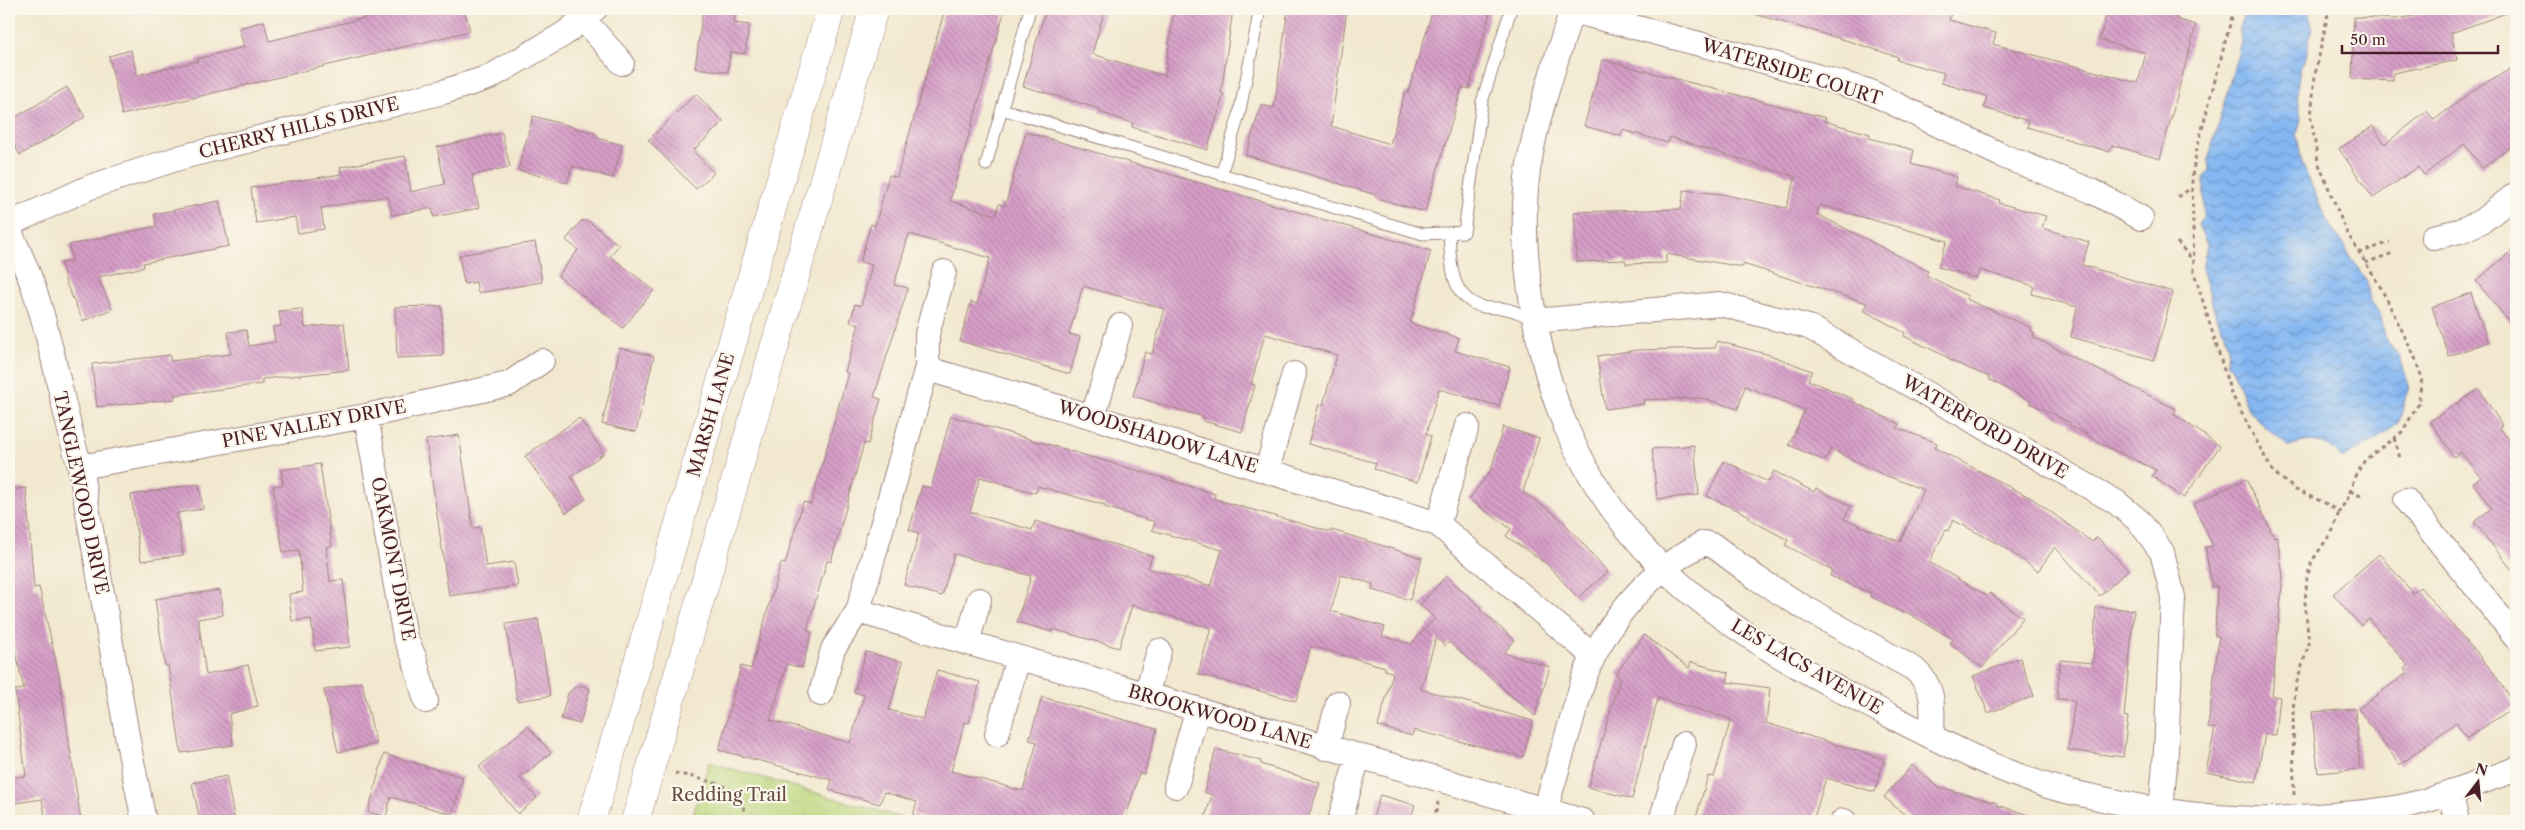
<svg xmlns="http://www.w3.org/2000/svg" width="2525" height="830" font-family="'Libre Caslon Text',serif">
  <defs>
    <pattern id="park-crowns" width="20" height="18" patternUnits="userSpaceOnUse" patternTransform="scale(1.25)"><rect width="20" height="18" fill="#bcd67c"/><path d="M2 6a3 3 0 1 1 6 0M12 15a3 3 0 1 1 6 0" fill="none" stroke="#a3b76b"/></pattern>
    <pattern id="water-waves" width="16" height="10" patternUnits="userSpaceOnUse" patternTransform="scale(1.25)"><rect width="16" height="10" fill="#84b7f2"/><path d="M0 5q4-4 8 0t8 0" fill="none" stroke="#6e94c4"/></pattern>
    <pattern id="building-back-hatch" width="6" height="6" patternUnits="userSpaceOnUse" patternTransform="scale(1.25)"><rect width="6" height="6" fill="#d79fc8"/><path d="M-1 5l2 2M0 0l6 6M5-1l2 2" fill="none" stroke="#b081a3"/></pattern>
  </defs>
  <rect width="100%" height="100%" fill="#fbf7ec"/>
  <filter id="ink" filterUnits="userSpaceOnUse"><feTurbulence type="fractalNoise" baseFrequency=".02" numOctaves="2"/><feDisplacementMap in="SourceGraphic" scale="10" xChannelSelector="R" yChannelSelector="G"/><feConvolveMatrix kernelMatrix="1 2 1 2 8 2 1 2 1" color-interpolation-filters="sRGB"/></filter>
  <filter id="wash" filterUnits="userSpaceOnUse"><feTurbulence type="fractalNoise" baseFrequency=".0096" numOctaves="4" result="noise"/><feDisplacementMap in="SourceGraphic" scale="20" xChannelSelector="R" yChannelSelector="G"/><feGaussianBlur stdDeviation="1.12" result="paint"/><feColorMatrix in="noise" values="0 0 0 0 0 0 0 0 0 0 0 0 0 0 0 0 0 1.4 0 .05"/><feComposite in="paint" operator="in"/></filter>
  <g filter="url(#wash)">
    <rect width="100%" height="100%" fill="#f2e8cf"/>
    <path fill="url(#park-crowns)" stroke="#837a54" d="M709,762L913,821H691Z"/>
    <path fill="url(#water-waves)" stroke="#676b8e" d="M2246,9H2312L2310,16L2312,28L2306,57L2300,69L2297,89L2301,119L2297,135L2302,163L2326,219L2367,282L2370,301L2381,317L2386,341L2400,357L2410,389C2401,401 2406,403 2402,415C2394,434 2359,447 2342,459C2328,440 2310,437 2288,447C2275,433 2257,423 2247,406C2239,392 2238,375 2227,363L2228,347L2225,332L2217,320L2202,268L2207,245L2198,225L2204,215V179L2209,170L2208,160L2241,42L2239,27Z"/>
    <g id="blocks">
      <path fill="url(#building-back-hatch)" fill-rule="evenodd" d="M380,9H464L470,31L122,115L109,56L131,50L137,75L198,61L197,59L244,47L239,28L264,21L269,41L381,14Z
        M703,9H736L734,23L749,25L745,54L730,52L728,72L695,68Z
        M945,9H1005L950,201L996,215L999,204L1005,206L1026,132L1431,251L1410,323L1459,338L1455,351L1510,367L1499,406L1439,389L1426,434L1431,436L1418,482L1374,469L1376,463L1308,444L1319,404L1323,405L1337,355L1265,334L1251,384L1255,385L1242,432L1203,421L1204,417L1133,396L1145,352L1152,354L1165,309L1083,286L1069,334L1080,337L1070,374L1027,361L960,341L971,302L977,304L990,258L909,234L894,285L908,288L874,397L881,399L868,444L864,443L831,562L827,561L807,630L812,632L802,668L787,664L770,720L850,743L864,695L854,692L866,652L903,662L889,710L923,719L937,670L980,682L969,723L965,722L951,771L1023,791L1037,742L1029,740L1042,697L1157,729L1144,774L1139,773L1125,821H936L913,815L917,802L884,792L880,804L829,790L832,780L719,750L741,666L751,669L781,563L785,564L803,502L811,504L848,373L845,372L859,324L850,322L855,304L861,306L872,265L860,262L871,224L875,226L889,175L897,177Z
        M1046,9H1105L1092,54L1165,76L1174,9H1233L1221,93L1224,94L1207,150L1132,127L1133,123L1099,112L1100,109L1023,86Z
        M1288,9H1347L1331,126L1390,144L1405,92L1408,93L1433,9H1491L1469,89L1462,87L1425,212L1376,198V195L1246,155L1261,105L1274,108Z
        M1755,9H1952L1949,20L1996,33L1993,44L2138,83L2146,53L2099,40L2108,9H2179L2176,19L2196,25L2160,159L2112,145L2110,152L2027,127L2029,121L1984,108L1987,96L1941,83L1944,73L1897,60L1898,57L1852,42L1754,14Z
        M2449,9L2512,11L2451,33L2457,60L2393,73V81L2352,79L2354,17L2397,19Z
        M1603,60L1826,118L1824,121L1870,134L1869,138L1914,150L1911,164L1957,177L1955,186L2000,200L1999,203L2046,216L2042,228L2089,242L2082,265L2173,292L2154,360L2071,337L2077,307L2032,294L2034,286L1980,270L1976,278L1938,267L1947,241L1820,205L1817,214L1928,271L1926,275L1968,296L1966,299L2032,328L2031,331L2034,333L2033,337L2176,409L2174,414L2220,446L2184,498L2152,476L2156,470L2103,445L2070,425L2071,423L2030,403L2031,401L1988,379L1989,377L1949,360V358L1904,336L1905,333L1863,310L1867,303L1743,264V267L1666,254V263L1626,264L1625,260L1577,262L1574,212L1681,209L1684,190L1721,194L1786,208L1796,177L1670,137L1668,143L1623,130L1621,136L1584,126Z
        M2516,66V143L2482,168L2464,144L2424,175L2418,167L2373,198L2339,149L2373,126L2385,144L2427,111L2434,120L2481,85Z
        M67,87L85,117L20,155L9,136V121Z
        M696,94L723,122L693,151L714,173L696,189L648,140Z
        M533,116L595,133L594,137L622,145L613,178L572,166L567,183L518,170Z
        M502,133L510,167L472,175L479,208L434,217L432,208L392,215L388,196L321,208L324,229L298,233L295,217L256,223L251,188L342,174L340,167L405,156L411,192L445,184L437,147Z
        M219,201L229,246L143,263L144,267L98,277L112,309L83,321L66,283L61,263L72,261L69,245L157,226L154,214Z
        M581,221H588L619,245L610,256L654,290L623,328L558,276L578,250L566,240Z
        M535,242L542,282L478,293L476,282L464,284L459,255Z
        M2516,247V330L2476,281Z
        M2471,293L2488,342L2449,356L2432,307Z
        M442,306L443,356L397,358L395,307Z
        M302,309L305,328L344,323L349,370L262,379V384L174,395L175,399L97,407L92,364L170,355V361L231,354L228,332L246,330L249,346L275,342L273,327L281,326L279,311Z
        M1717,341L1770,355L1812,371L1808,380L1853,399L1852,401L1899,424L1897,428L1937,443L1935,448L2033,499L2092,542L2097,537L2128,570L2100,596L2055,547L2038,571L2004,547L1953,520L1948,531L1946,530L1929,562L1987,596L1990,593L2023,618L1982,668L1950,643L1953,639L1904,611L1903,613L1870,596L1871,593L1830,576L1832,570L1785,545L1788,540L1749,519L1750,516L1707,496L1724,461L1768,482L1774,471L1814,492L1816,488L1851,506L1844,519L1900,542L1924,490L1882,474L1831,449L1825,461L1789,445L1805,410L1745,386L1738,409L1702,398L1643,400L1644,404L1605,409L1597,356L1637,350L1715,348Z
        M620,348L654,356L636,432L602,424Z
        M2479,389L2502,425L2499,427L2516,449V575L2474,522L2492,508L2473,483L2481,477L2461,452L2454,457L2430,421Z
        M951,416L1156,476L1215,494L1214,499L1331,532L1332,530L1422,558L1410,600L1372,590L1373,584L1341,575L1331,611L1385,627L1382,636L1411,644L1435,618L1420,605L1446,576L1481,607L1479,609L1515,640L1504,653L1550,667L1535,716L1449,642L1445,646L1436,638L1421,689L1533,721L1523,757L1414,730L1412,736L1378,726L1393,673L1385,670V667L1311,646L1296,701L1198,674L1211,628L1132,605L1119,648L1053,629L1052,632L1017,622L1031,576L954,554L942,596L904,585L919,533L909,530L922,486L931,488ZM980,477L1036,493L1038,486L1105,505V507L1155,522L1152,530L1222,550L1211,586L1148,568L1152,556L1086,536L1035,521L1032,530L970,512Z
        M579,418L604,453L571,477L586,499L566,513L525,456Z
        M1503,427L1539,438L1523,492L1559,517L1608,572L1578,598L1547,564L1506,536L1511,529L1469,499L1491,470Z
        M459,435L473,528L480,527L486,566L514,562L518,586L449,596L426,440Z
        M1694,445L1699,495L1657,499L1652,449Z
        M320,464L332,546L326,547L330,581L343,580L350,647L315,651L311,619L292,621L289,594L303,592L299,550L283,553L273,486L283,485L281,470Z
        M2246,479L2274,537L2277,536L2283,576L2272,696L2280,697L2276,735L2265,734L2256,782L2206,772L2215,728H2208L2219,636H2215L2217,586L2212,587L2205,547L2213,546L2193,504Z
        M199,484L203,509L177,513L183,555L141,561L131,495Z
        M26,488L34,588L39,587L59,675L81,821H46L42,799L9,804V778L26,776L15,690L24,689L9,622V490Z
        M2379,554L2413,593L2420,587L2493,672L2516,706L2467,738L2456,722L2400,765L2358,709L2407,673L2404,669L2408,666L2369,619L2361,626L2333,594Z
        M220,590L223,615L198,619L206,675L248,665L258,706L229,714L233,745L181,753L168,665L165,666L155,599Z
        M2096,607L2134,610L2124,716L2128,717L2123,757L2068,750L2075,700L2057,699L2060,660L2093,663Z
        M538,619L550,696L517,701L506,624Z
        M1644,635L1689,668L1691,662L1729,673L1727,682L1770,688L1766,723L1884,759L1875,792L1826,778L1813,821H1695L1708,776L1714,777L1731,719L1658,698L1632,799L1588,787L1620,678L1616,674Z
        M2020,658L2034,696L1988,713L1973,676Z
        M362,682L376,744L338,752L324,690Z
        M578,685L590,688L580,724L561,719L568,693Z
        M2355,709L2360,769L2318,773L2312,712Z
        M528,726L551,753L520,778L537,798L518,814L479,767Z
        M1216,749L1261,761V764L1320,783L1307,821H1204L1212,795L1204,792Z
        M384,754L463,777L452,814L391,797L386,817L368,812Z
        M1912,765L1936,786L1997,803V805L2035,817L2034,821H1912L1884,797Z
        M226,776L235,821H200L192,783Z
        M1380,795L1415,805L1410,821H1372Z"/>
    </g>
  </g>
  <g filter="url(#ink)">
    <use href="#blocks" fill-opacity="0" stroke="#9e847d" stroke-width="1"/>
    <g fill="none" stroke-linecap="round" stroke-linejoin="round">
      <g stroke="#9e847d" stroke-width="13">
        <path id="lane" d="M1002,109L1423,234L1464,232L1482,102L1511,9
          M986,165L1030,9
          M1221,175L1239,115L1260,9
          M1449,233C1451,261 1449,298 1483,307C1492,309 1502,307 1510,310C1519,312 1527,317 1535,321"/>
      </g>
      <g stroke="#9e847d" stroke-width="26">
        <path id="street" d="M1572,9C1556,63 1536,116 1528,171C1517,248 1536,356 1566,427C1626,567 1739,638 1869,705C1928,735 1987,767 2051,787C2068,792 2086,795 2103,799C2153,810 2203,818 2255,819C2270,820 2285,818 2301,817C2334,815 2367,813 2400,807C2439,799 2478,783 2516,769
          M1572,11L1746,56L1868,91L2003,156L2092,191L2141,218
          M583,19L622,63
          M9,224L90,187L182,157L443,92L490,77L564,34L595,9
          M9,229C17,249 27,268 34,289C54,347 62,408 80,467L130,752L144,821
          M2433,237L2460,231L2482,221L2516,194
          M1535,321L1720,304L1809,327L2116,502L2139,521L2162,552L2173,597L2166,751L2161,811
          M927,367L938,372L1093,417L1438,524L1592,655
          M366,416L405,637L414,657L426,701
          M1093,417L1120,326
          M80,467L366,416L509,384L542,361
          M1267,470L1294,374
          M2406,500L2516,637
          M1438,524L1467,426
          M858,611L1583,821
          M967,643L979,600
          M821,694L833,649L858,611L927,367V334L944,272
          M1146,695L1159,651
          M997,734L1018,658
          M1326,748L1338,703
          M1176,786L1197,711
          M2450,793L2457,821
          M1340,821L1358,756
          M1542,821L1584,678C1606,622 1649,570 1704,543L1714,546L1758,579L1805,608L1914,669C1937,688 1932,710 1932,737
          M1661,821L1684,744
          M1843,821H1844"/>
      </g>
      <g stroke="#9e847d" stroke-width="29">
        <path id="secondary" d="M591,821L831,9
          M635,821L874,9"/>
      </g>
      <path stroke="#9e847d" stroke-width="3" stroke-dasharray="4 4" stroke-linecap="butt" d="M2234,9L2197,148L2192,176L2194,272L2231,393L2273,472L2296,490L2325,503L2339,512L2348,498L2355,476L2365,460L2402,432L2418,405L2422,378L2414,355L2381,288L2346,231L2318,162L2311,117L2315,75L2329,9
        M2178,197L2191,188
        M2177,242L2193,260
        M2359,253L2390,242
        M2365,263L2393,253
        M2394,438L2400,458
        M2350,491L2363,497
        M675,773C691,777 727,783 737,795C743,802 745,813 746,821
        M2294,795L2293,709L2296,685L2309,644L2305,602L2307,578L2312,561L2333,530L2339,512
        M1434,821L1438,802"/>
      <use href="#lane" stroke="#fff" stroke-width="11"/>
      <use href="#street" stroke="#fff" stroke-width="24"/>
      <use href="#secondary" stroke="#fff" stroke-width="28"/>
    </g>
  </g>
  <g text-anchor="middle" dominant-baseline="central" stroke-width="4.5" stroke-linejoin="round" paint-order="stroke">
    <g font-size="18" fill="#4a1f2b" stroke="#fbf7ec">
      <text transform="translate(1792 72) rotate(17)">WATERSIDE COURT</text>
      <text transform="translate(299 128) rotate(-14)">CHERRY HILLS DRIVE</text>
      <text transform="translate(711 415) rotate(-74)">MARSH LANE</text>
      <text transform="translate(314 424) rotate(-11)">PINE VALLEY DRIVE</text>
      <text transform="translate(1985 427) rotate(30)">WATERFORD DRIVE</text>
      <text transform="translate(1158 437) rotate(17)">WOODSHADOW LANE</text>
      <text transform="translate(81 493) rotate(78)">TANGLEWOOD DRIVE</text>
      <text transform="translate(393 559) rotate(79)">OAKMONT DRIVE</text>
      <text transform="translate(1807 667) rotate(30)">LES LACS AVENUE</text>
      <text transform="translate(1220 717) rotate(16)">BROOKWOOD LANE</text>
    </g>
    <g font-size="18" fill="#664d3f" stroke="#fbf7ec">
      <text x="729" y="795">Redding Trail</text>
    </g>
  </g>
  <rect width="2525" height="830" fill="none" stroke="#fbf7ec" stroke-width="30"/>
  <g transform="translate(2478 782) rotate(16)" stroke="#fbf7ec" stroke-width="4" paint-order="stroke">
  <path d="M0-4L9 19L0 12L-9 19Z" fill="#4a1f2b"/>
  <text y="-8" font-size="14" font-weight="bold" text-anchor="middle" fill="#4a1f2b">N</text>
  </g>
  <path d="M2342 45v8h156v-8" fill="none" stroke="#4a1f2b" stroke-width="2.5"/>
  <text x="2350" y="45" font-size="15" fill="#4a1f2b" stroke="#fbf7ec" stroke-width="4" paint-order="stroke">50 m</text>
</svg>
